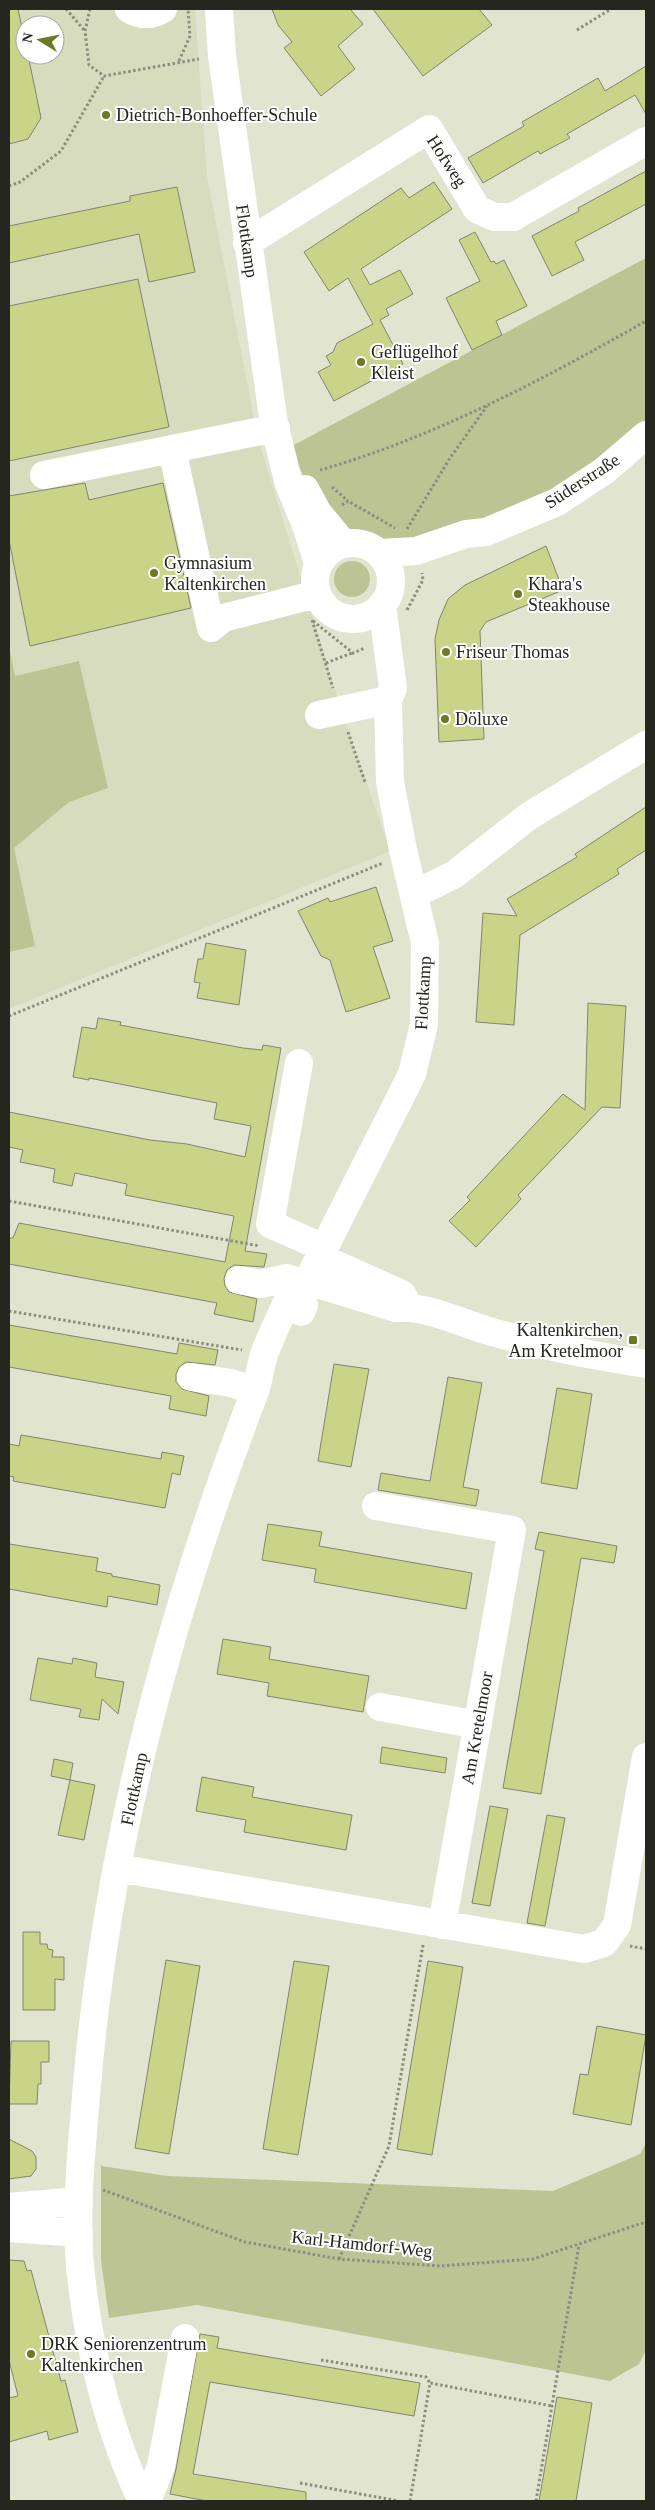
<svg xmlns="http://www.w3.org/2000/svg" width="655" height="2510" font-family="'Times New Roman',serif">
  <rect width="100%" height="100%" fill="#e1e5cf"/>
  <path fill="#d7dcbf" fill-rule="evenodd" d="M9,9H195L207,176L258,439L341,708L390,851L9,1009ZM25,25H55V55H25Z"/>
  <path fill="#bdc494" d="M646,258V421L587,471L500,517L387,547L369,537L350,534L307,484L290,447Z
    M334 579a18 18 0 1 1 36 0a18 18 0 1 1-36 0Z
    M9,646L15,676L79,661L108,788L69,802L14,848L35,946L9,952Z
    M646,2143V2350L639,2364L610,2381L197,2305L109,2318L101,2260V2166L168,2176L553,2191L640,2154Z"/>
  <path fill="#c9d488" stroke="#828571" d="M9,9H18L25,43V55H28L41,118L28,139L9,144Z
    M272,9H350L363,24L338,46L355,69L321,96L284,48L292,42L278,25Z
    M373,9H479L492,25L423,76Z
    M646,66V114L635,95L567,134L570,138L540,154L538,151L483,183L468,158L524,126L522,122L598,78L605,91Z
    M646,171V204L575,242L584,260L552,276L532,236L579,211L578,208Z
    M434,182L452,209L361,269L370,285L400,270L413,294L386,309L389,315L380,320L403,364L334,401L318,372L331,365L326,356L333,352L337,343L373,324L348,278L329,291L304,252L401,188L409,198Z
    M177,187L195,272L149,282L139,234L9,263V226L130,201V196Z
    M475,232L491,262L494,261L496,264L504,260L527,306L496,321L502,335L472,350L446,298L480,281L459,240Z
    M138,279L169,427L9,461V306Z
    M85,483L89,500L163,483L191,608L30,646L9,540V496Z
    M546,546L563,590L486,622L480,631L484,739L439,742L435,639L439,620L448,599L465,585Z
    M646,807V850L617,869L619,874L520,935L514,1025L476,1022L483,913L517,916L507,899L577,857L575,854Z
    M376,887L393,941L373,947L390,998L346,1012L330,960L321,956L298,911L328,898L330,902Z
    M206,943L246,950L239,1005L197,998L200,983L194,982L198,959H203Z
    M588,1003L626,1006L620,1108L602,1107L518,1195L521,1199L476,1247L449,1221L470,1200L467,1197L563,1094L585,1110Z
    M98,1018L121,1022L120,1025L243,1048L262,1050L263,1045L281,1048L245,1251L267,1254L264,1267L234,1265L227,1270L224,1278L225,1286L229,1292L257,1299L253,1322L214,1314L217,1303L9,1264V1238H13L19,1223L225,1262L234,1216L125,1195L127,1184L75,1173L72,1186L53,1182L55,1169L20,1162L23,1150L9,1147V1112L150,1140L187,1144L245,1157L251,1126L214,1119L217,1103L89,1078V1080L73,1077L82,1027L96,1029Z
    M9,1325L177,1354L179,1343L218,1350L215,1365L186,1362L179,1367L176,1374V1382L182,1389L209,1396L206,1416L169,1409L171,1396L9,1367Z
    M334,1364L369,1369L351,1467L318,1461Z
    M448,1377L482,1383L463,1487L479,1490L476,1506L378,1490L381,1473L430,1481Z
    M557,1388L592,1394L577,1489L541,1483Z
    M21,1435L161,1459L162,1452L184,1456L180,1475L172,1473L165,1508L13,1481L14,1477L9,1476V1444L19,1446Z
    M268,1524L322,1532L319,1546L472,1573L466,1609L314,1582L316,1569L262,1560Z
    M539,1532L617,1546L614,1563L581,1558L541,1794L503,1788L544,1551L535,1549Z
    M9,1544L98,1558L96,1571L112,1574V1576L160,1585L157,1605L108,1596L107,1607L9,1589Z
    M223,1639L271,1647L269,1659L369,1676L363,1712L267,1696L269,1683L217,1674Z
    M38,1658L72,1664L73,1658L97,1663L95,1677L124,1682L118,1714L102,1699L99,1720L79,1717L81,1709L30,1700Z
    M382,1747L447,1758L445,1773L380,1763Z
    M54,1759L73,1763L70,1780L51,1776Z
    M202,1777L254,1787L252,1797L352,1815L346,1850L244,1832L246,1820L196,1811Z
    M70,1780L95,1785L84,1840L58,1835Z
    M490,1806L508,1809L490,1906L472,1903Z
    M547,1815L565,1818L545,1926L527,1923Z
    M23,1932H40V1944H47L48,1949L53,1950L52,1957H64V1980L55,1979V2010H23Z
    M166,1960L200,1966L169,2154L135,2148Z
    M294,1961L329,1966L298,2155L263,2149Z
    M428,1961L463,1967L432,2155L397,2149Z
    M597,2026L646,2035L631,2125L573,2114L580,2074L588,2075Z
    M11,2041H49V2062H41V2084H38L37,2104H9Z
    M9,2139L32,2151L36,2157V2169L31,2176L9,2179Z
    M9,2260L24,2261L27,2271L31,2270L61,2381L65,2380L78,2432L49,2440L47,2431L9,2442V2398L18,2396L9,2360Z
    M200,2334L219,2337L217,2348L420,2383L414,2416L210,2382L193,2474L306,2492V2501H207L170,2494L176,2469Z
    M557,2397L592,2403L576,2501H539Z"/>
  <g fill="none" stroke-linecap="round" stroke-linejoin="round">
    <path stroke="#8a8e7e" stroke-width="3" stroke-dasharray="2.5 2.5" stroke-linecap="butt" d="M66,9L85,31
      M90,9L85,31L89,65L104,76L199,59
      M577,30L611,9
      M179,61L190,36L188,9
      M9,186L20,182L61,151L104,76
      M320,470C433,438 544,379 646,321
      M332,487L348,501
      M342,505L348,501L395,528
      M407,529L450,458L487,406
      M407,610L423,580L422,573
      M312,620L333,688
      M313,621L353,653L365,648
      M326,663L352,653
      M348,732L365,782
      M9,1016L383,863
      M9,1201L260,1246
      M9,1311L242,1350
      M630,1946L646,1949
      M103,2190L245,2242L339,2259L440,2266L533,2259L646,2222
      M339,2259L389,2146L423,1945
      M321,2360L426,2377L430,2383
      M300,2483L399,2501
      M410,2501L430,2383L552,2406
      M536,2501L579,2245"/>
    <path stroke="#fff" stroke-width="28" d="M129,9C140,16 152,16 163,9
      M219,9L222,56L274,424L289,484L307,528L318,563
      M247,243L429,129L477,209L494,217H513L646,141
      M172,449L211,628L223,618L317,594
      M44,475L276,428
      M305,489L318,513L343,543
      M315 581a38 38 0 1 1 76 0a38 38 0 1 1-76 0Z
      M380,553L416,551L466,534L486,532L557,502L604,471L646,435
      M319,715L388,700
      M415,894L455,874L529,816L646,745
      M299,1063L270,1224L324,1248
      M319,1257L402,1294L404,1297
      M239,1280L261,1284L287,1278L306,1284
      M308,1281L396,1308C428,1305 464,1325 496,1333C545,1347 595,1356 646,1364
      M301,1312L304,1305L301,1294L412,1074L424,1024L425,943L403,850L390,782L388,700L393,688L382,605
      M191,1377L231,1383L255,1391
      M376,1506L512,1530L442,1925
      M380,1707L478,1725
      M117,1868L584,1949L604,1943L617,1925L646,1757
      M9,2207L79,2201
      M9,2228L79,2233
      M142,2501C108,2429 88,2346 80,2266C75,2206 82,2145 87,2085C107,1849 169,1615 254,1394C259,1381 260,1366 265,1352C272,1333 282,1314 290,1295L301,1294
      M147,2501L161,2466L185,2338"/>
  </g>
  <g fill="#6f7822" stroke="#fff" stroke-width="2">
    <circle cx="106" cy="115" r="5"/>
    <circle cx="361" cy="362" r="5"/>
    <circle cx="154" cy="573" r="5"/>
    <circle cx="518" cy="594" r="5"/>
    <circle cx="446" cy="652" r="5"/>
    <circle cx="445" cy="719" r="5"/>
    <rect x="628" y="1335" width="10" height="10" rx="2.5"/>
    <circle cx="31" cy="2354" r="5"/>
  </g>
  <g text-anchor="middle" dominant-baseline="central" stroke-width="4" stroke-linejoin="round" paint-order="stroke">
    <g font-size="18" fill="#25271f" stroke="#fff" text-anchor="start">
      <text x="116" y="115">Dietrich-Bonhoeffer-Schule</text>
      <text x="371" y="352">Geflügelhof<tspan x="371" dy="21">Kleist</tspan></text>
      <text x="164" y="563">Gymnasium<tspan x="164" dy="21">Kaltenkirchen</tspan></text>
      <text x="528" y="584">Khara's<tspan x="528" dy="21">Steakhouse</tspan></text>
      <text x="456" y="652">Friseur Thomas</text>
      <text x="455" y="719">Döluxe</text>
      <text x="623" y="1330" text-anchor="end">Kaltenkirchen,<tspan x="623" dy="21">Am Kretelmoor</tspan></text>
      <text x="41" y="2344">DRK Seniorenzentrum<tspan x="41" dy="21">Kaltenkirchen</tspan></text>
    </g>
    <g font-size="18" fill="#25271f" stroke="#fff">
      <text transform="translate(447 161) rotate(57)">Hofweg</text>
      <text transform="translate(247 241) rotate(82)">Flottkamp</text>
      <text transform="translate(582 481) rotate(-33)">Süderstraße</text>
      <text transform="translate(423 993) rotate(-87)">Flottkamp</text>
      <text transform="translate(477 1728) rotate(-80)">Am Kretelmoor</text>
      <text transform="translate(134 1789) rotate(-78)">Flottkamp</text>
      <text transform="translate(362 2244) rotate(6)">Karl-Hamdorf-Weg</text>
    </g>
  </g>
  <rect width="655" height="2510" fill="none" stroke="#25271f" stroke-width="20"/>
  <g transform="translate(40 40) rotate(280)"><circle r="24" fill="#ffffff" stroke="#a8a9a5"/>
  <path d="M0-4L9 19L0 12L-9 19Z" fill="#6f7822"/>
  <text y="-8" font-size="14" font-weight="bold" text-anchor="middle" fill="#25271f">N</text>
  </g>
</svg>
